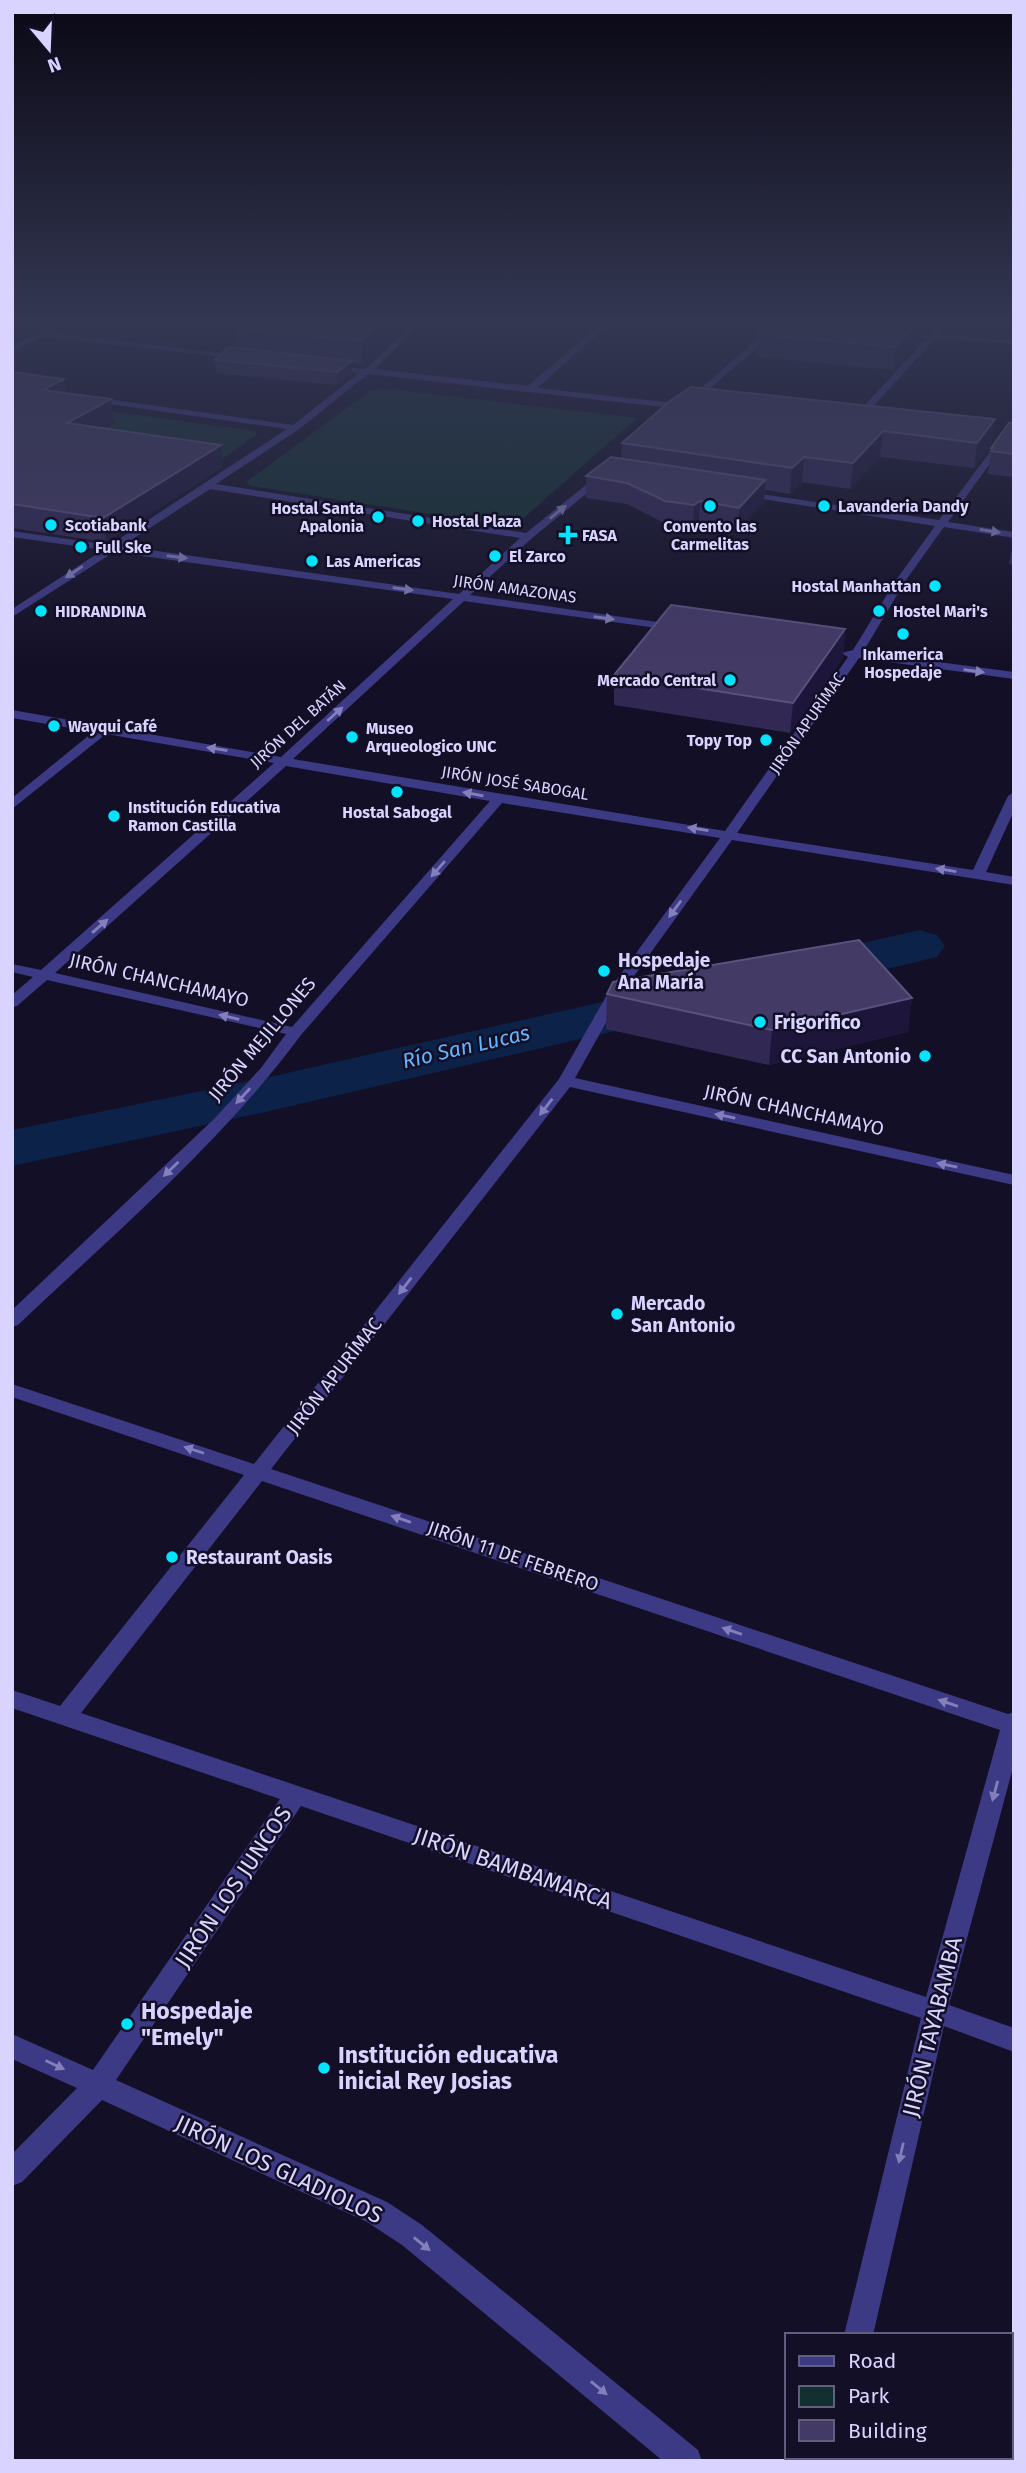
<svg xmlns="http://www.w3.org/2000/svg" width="1026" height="2473" font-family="'Fira Sans',sans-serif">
  <rect width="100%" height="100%" fill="#130f26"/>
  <path fill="#12302f" d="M387,389L637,418L520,521L501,525L250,486L246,482L370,391Z
    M64,405L255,431L257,434L214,465L77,445L117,421L54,411Z"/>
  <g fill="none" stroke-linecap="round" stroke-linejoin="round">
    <path fill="#0c2248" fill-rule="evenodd" d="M919,930L937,935L945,946L937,957L789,992L770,987L762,976L770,965Z
      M678,985L697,990L705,1001L697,1012L265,1112L12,1166V1130L265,1078Z"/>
    <path fill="#3d3a85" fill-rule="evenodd" d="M58,321H69L50,332L249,357L245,359L43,337L12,352V347Z
      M416,321H425L374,369L528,386L604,321H613L537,388L683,404L772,326L732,321H787L791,325L781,327L691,405L694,407L690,410L368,374L298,430L216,484L526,533L602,472H608V476L532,538L470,595L678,625L684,628L678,631L464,601L293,759L725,831L848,657L841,653L853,650L896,580L935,526L743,496L738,493L740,491L939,520L1014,420V430L948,522L1014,532V538L944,527L906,580L863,652L1014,672V679L859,658L737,833L973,870L1008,796L1014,792V811L986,872L1014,877V885L732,840L626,987L575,1078L1014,1175V1185L570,1087L271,1469L1008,1714L1014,1712V1764L949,2005L1014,2028V2052L944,2026L873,2335H844L921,2018L301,1806L116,2080L387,2202L422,2225L698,2450L702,2461H663L402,2245L367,2222L102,2100L22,2182L12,2186V2154L77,2088L12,2059V2034L93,2070L280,1799L12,1708V1690L60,1706L244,1475L12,1397V1384L254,1464L559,1079L612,986L720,838L502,803L301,1035C223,1141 114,1234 18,1325L12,1327V1310L214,1119L261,1068L286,1034L47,980L17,1006L12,1007V995L33,977L12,972V964L41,970L274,763L106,734L12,809V798L93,732L12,718V710L281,757L453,599L114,552L12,617V609L103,550L12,537V531L110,545L287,429L88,401L84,398L85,396L293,425L359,373L328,370L325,365L365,369ZM210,489L520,538L459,594L122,546ZM286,766L490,801L292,1027L55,973ZM262,1481L1000,1730L926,1997L81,1713Z
      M942,321H951L939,334L1014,340V344L935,339L856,425H850V421L927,338L899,336L896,332L931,334Z
      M813,2457H843V2461H813Z"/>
  </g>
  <path fill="#312854" d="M241,321H386V342L363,364L352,363V374L337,385L216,373L215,360L237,348L236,327Z
    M759,334L921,340L893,370L757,357Z
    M12,372L66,393L114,421L101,428L223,467L106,542L12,528Z
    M995,419L991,444L974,468L880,457L850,489L802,482L790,494L765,490L764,502L737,530L699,523L693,527L664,523L627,504L586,498V476L621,458L622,443Z
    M1014,422V477L988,474L991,448Z
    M1014,546V565L1009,564L1012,549Z
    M845,629L843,658L790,733L614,705V675Z
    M607,994L908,1032L769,1065L606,1029Z"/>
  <path fill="#1d163a" d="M383,321H386V342L363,364L362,341Z
    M920,321H923L921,340L893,370L895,347Z
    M352,361V374L337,385V372Z
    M64,379L67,401L43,390Z
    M111,399L114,421L69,446L67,423Z
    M995,419L991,444L974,468L977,443Z
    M883,431L880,457L850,489L853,463Z
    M221,445L223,467L106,542L103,518Z
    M804,457L802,482L790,494L792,468Z
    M765,480L764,502L737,530L739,508Z
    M700,501L699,523L693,527L694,505Z
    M845,629L843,658L790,733L793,703Z
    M912,998L908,1032L769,1065L772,1030Z"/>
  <path fill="#433a66" stroke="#5a527e" stroke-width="2" d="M241,321H383L362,341L236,327Z
    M775,321H920L895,347L759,334Z
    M228,347L352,361L337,372L215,360Z
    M12,372L64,379L43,390L111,399L67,423L221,445L103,518L12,504Z
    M691,387L995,419L977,443L883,431L853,463L804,457L792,468L622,443L670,401Z
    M1014,422V454L991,451L993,448H991L1009,423Z
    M611,457L765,480L739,508L700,501L694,505L665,501L627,483L586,476Z
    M671,605L845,629L793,703L614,675Z
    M859,940L912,998L772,1030L607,994L613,982Z"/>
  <defs><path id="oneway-solid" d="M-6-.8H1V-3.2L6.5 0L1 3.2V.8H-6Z" transform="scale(1.75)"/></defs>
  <g fill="#837fbc">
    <use href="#oneway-solid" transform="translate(558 512) rotate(-39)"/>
    <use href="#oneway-solid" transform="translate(990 531) rotate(9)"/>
    <use href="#oneway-solid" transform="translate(177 557) rotate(8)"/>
    <use href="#oneway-solid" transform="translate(74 572) rotate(146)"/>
    <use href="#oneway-solid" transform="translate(403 589) rotate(8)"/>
    <use href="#oneway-solid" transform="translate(604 618) rotate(8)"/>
    <use href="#oneway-solid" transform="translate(974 671) rotate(8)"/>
    <use href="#oneway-solid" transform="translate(335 714) rotate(-42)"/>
    <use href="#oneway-solid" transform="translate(217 749) rotate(-171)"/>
    <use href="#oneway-solid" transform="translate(473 794) rotate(-170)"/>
    <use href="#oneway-solid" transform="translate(698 829) rotate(-171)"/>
    <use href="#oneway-solid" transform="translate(438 869) rotate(131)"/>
    <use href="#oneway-solid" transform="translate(946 870) rotate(-171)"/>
    <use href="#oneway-solid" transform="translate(675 909) rotate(126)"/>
    <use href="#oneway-solid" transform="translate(100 926) rotate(-41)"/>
    <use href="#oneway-solid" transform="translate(229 1017) rotate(-167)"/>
    <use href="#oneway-solid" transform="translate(243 1096) rotate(133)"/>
    <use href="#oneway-solid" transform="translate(546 1107) rotate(128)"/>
    <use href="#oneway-solid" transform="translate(725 1116) rotate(-168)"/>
    <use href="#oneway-solid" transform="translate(947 1165) rotate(-168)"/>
    <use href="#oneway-solid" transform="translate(171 1169) rotate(136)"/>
    <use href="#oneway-solid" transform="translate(405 1286) rotate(128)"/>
    <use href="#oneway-solid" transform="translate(194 1450) rotate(-162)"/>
    <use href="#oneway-solid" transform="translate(401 1519) rotate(-161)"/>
    <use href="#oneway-solid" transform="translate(732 1631) rotate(-161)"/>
    <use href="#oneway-solid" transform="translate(948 1703) rotate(-161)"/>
    <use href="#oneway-solid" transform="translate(995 1791) rotate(105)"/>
    <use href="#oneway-solid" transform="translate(55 2065) rotate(25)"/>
    <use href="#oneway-solid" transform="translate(901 2153) rotate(103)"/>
    <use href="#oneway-solid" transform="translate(422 2244) rotate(39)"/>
    <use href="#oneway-solid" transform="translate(599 2388) rotate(39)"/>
  </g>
  <linearGradient id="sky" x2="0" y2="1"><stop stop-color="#0a0815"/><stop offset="0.48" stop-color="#333752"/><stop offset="1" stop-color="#333752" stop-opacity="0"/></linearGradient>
  <rect width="1026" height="668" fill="url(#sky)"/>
  <g fill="#00e5ff" stroke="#130f26" stroke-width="2.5">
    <circle cx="710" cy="506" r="7"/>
    <circle cx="824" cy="506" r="7"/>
    <circle cx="378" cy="517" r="7"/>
    <circle cx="418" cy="521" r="7"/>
    <circle cx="51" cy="525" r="7"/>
    <path d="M564.5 524.5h7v7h7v7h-7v7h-7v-7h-7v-7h7z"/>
    <circle cx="81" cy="547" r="7"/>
    <circle cx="495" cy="556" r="7"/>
    <circle cx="312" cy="561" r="7"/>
    <circle cx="935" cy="586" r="7"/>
    <circle cx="41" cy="611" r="7"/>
    <circle cx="879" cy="611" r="7"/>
    <circle cx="903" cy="634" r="7"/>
    <circle cx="730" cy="680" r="7"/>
    <circle cx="54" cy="726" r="7"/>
    <circle cx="352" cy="737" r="7"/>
    <circle cx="766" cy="740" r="7"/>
    <circle cx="397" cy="792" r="7"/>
    <circle cx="114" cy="816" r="7"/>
    <circle cx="604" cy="971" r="7"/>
    <circle cx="760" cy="1022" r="7"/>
    <circle cx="925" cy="1056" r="7"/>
    <circle cx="617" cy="1314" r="7"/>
    <circle cx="172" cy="1557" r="7"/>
    <circle cx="127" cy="2024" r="7"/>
    <circle cx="324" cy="2068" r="7"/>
  </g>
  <g text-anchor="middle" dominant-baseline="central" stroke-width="5" stroke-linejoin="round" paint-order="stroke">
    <g font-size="16" font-weight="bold" fill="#d9d4ff" stroke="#130f26" text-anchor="start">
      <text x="838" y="506">Lavanderia Dandy</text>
      <text x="364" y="508" text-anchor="end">Hostal Santa<tspan x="364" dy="18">Apalonia</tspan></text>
      <text x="432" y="521">Hostal Plaza</text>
      <text x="65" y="525">Scotiabank</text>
      <text x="710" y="526" text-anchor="middle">Convento las<tspan x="710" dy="18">Carmelitas</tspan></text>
      <text x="582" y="535">FASA</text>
      <text x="95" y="547">Full Ske</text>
      <text x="509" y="556">El Zarco</text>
      <text x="326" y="561">Las Americas</text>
      <text x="921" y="586" text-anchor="end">Hostal Manhattan</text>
      <text x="55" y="611">HIDRANDINA</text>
      <text x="893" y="611">Hostel Mari's</text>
      <text x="903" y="654" text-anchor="middle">Inkamerica<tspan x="903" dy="18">Hospedaje</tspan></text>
      <text x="716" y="680" text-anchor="end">Mercado Central</text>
      <text x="68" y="726">Wayqui Café</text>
      <text x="366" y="728">Museo<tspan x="366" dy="18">Arqueologico UNC</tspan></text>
      <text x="752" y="740" text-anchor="end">Topy Top</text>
      <text x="128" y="807">Institución Educativa<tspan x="128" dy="18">Ramon Castilla</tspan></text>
      <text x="397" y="812" text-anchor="middle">Hostal Sabogal</text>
    </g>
    <g font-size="16" fill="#d9d4ff" stroke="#130f26">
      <text transform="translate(515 589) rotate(8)">JIRÓN AMAZONAS</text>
      <text transform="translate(807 723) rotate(-55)">JIRÓN APURÍMAC</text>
      <text transform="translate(298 724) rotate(-42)">JIRÓN DEL BATÁN</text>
      <text transform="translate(515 783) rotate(9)">JIRÓN JOSÉ SABOGAL</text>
    </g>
    <g font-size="19" font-weight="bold" fill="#d9d4ff" stroke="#130f26" text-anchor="start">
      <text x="618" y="960">Hospedaje<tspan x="618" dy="22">Ana María</tspan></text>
      <text x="774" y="1022">Frigorifico</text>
      <text x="911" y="1056" text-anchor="end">CC San Antonio</text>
      <text x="631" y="1303">Mercado<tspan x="631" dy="22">San Antonio</tspan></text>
      <text x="186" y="1557">Restaurant Oasis</text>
    </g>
    <g font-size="19" fill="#d9d4ff" stroke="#130f26">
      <text transform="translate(159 980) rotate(13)">JIRÓN CHANCHAMAYO</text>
      <text transform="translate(262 1039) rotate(-50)">JIRÓN MEJILLONES</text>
      <text transform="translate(794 1110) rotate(12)">JIRÓN CHANCHAMAYO</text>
      <text transform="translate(334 1376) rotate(-52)">JIRÓN APURÍMAC</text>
      <text transform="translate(513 1556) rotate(19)">JIRÓN 11 DE FEBRERO</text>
    </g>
    <g font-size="21" font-style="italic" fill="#62b6ff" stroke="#130f26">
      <text transform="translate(466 1047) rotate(-13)">Río San Lucas</text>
    </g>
    <g font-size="23" fill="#d9d4ff" stroke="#130f26">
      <text transform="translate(513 1868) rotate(19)">JIRÓN BAMBAMARCA</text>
      <text transform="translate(233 1887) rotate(-56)">JIRÓN LOS JUNCOS</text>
      <text transform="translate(932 2027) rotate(-76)">JIRÓN TAYABAMBA</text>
      <text transform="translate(279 2169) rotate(25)">JIRÓN LOS GLADIOLOS</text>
    </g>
    <g font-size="23" font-weight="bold" fill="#d9d4ff" stroke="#130f26" text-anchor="start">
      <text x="141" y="2011">Hospedaje<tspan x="141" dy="26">"Emely"</tspan></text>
      <text x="338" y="2055">Institución educativa<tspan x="338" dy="26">inicial Rey Josias</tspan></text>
    </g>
  </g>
  <rect width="1026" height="2473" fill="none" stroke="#d9d4ff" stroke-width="28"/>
  <rect x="785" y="2333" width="228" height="126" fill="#130f26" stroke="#625e7d" stroke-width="2"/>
  <rect x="799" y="2356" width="35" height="10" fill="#3d3a85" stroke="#625e7d" stroke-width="2"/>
  <text x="848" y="2368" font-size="21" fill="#d9d4ff">Road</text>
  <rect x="799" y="2386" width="35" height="21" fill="#12302f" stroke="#625e7d" stroke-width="2"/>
  <text x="848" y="2403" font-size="21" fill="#d9d4ff">Park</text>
  <rect x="799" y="2420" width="35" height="21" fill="#433a66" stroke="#625e7d" stroke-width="2"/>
  <text x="848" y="2438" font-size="21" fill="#d9d4ff">Building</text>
  <g transform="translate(49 49) rotate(161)" stroke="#130f26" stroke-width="5" paint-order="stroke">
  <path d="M0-5L12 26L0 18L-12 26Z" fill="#d9d4ff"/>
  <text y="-10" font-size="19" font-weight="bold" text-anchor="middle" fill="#d9d4ff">N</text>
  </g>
</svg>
